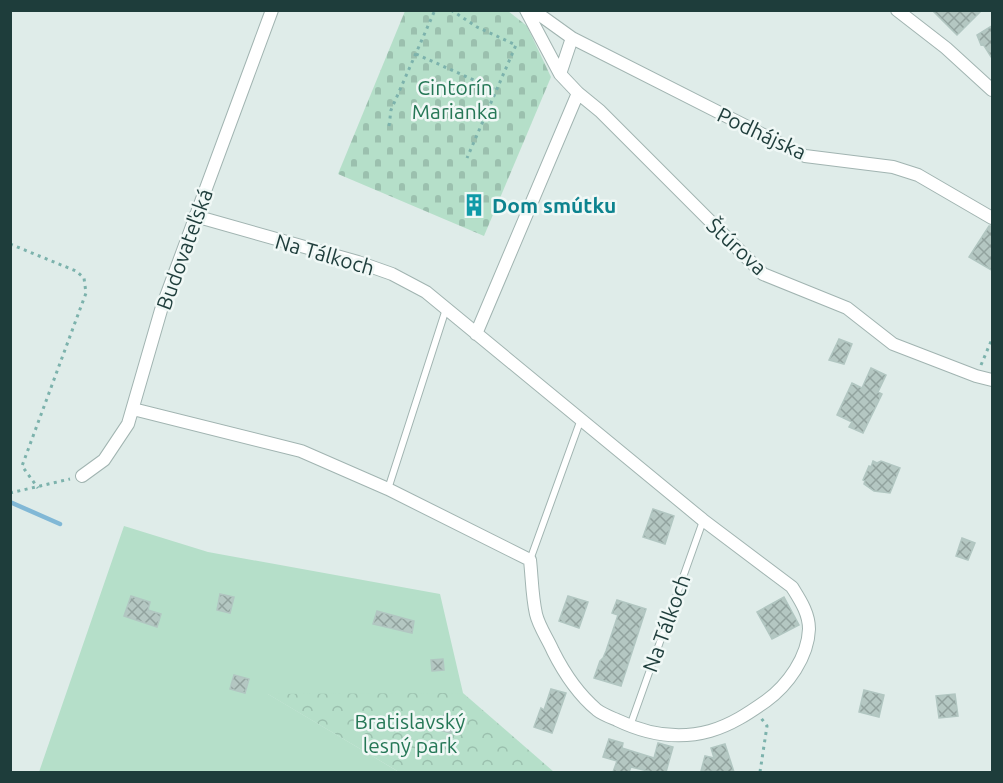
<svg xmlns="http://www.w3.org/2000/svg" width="1003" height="783" font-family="Ubuntu,sans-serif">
  <defs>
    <pattern id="forest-crowns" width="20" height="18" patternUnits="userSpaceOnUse" patternTransform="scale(1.5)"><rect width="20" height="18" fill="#b5dfc9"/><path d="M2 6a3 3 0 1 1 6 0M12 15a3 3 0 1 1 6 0" fill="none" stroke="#9bc0ae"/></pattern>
    <pattern id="cemetery-stones" width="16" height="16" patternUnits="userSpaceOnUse" patternTransform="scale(1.5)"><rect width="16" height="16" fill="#b5dfc9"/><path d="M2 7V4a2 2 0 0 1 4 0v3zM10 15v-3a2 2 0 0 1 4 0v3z" fill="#9bc0ae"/></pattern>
    <pattern id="building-cross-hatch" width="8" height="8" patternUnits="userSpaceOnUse" patternTransform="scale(1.5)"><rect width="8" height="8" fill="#b4c7c2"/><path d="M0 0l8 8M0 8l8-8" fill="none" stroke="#92a39f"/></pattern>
  </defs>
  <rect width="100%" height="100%" fill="#dfece9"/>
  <path fill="url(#forest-crowns)" d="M266,693H463L554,772H399Z"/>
  <path fill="url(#cemetery-stones)" d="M405,11H508L527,26L551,77L484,236L338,174Z"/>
  <path fill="#b5dfc9" d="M124,526L208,552L440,594L463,693L268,694L399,772H39Z"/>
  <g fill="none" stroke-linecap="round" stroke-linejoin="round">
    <path stroke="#81b8d6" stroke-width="4.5" d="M10,502L60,524"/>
  </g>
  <path fill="url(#building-cross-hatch)" stroke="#b1c6c1" stroke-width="1.5" d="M932,10H982L957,35Z
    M993,25V60L983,44L981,45L977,35Z
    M989,226H993V271L969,257Z
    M839,339L852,344L844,364L829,360Z
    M871,368L886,375L878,392L882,394L863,433L849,427L852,422L837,415L852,383L862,388Z
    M873,461L877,463L881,461L900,468L890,493L874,491L864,484L865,481L863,480L869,466L871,467Z
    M653,509L674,516L665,544L643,537Z
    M962,538L975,543L968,560L956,556Z
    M220,594L234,597L230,613L217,610Z
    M131,596L150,602L148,610L161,614L157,627L124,616Z
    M568,596L588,602L579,628L559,621Z
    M784,597L799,625L772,639L757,612Z
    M617,600L646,609L621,686L594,678L600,661L603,658L606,651L618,615L612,613Z
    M377,611L414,621L412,633L373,624Z
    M443,659L444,670L432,671L431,660Z
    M234,675L249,679L245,693L230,689Z
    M551,689L566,693L552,733L534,727L541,708L544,710Z
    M864,690L884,695L879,717L859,712Z
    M955,694L958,716L939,718L936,696Z
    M444,715L455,717L451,733L440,730Z
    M609,739L623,743L622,748L654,758L658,743L673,747L666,772H652L631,767L629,772H613L617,761L603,757Z
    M725,744L734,772L701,771L705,756L714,758L711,748Z"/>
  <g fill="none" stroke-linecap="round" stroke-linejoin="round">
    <g stroke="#a1b4b1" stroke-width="8">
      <path id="lane" d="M388,489L446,309
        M530,560L581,419
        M630,726L703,521"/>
    </g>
    <g stroke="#a1b4b1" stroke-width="14">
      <path id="street" d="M526,10L560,74L578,93L600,111L763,274L847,308L893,344L976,376L992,380
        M533,10L572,38L805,156L893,167L918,175L992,218
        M897,10L946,48L992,90
        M560,74L572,38
        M476,334L578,93
        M133,409L301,451L388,489L530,560C532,578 532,596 536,614C539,627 548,639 553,651C564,673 578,694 597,710C602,714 610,717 617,720C646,734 678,740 710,731C731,725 749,713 766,701C788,685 808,657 809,629C809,613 800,600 792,587L703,520L426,292L392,274L358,262L195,216
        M82,476L104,460L128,424L161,310L272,10"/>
    </g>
    <path stroke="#7cb2ac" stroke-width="3" stroke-dasharray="3 4.5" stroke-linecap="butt" d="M451,10L477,27L516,45L467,158
      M416,54L496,90
      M389,126L391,110L435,10
      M10,244L76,271L84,278L86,293L22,466L38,488
      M981,365L992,339
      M10,493L70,479
      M760,772L767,726L761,718"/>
    <use href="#lane" stroke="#fff" stroke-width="6"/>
    <use href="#street" stroke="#fff" stroke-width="12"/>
  </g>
  <defs>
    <g id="building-bare" transform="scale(1.8)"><path d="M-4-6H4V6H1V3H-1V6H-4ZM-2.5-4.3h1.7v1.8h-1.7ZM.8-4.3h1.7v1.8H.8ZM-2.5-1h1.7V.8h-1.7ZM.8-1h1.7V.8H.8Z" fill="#0f9aa8" stroke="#f0f8f6" stroke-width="2.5" paint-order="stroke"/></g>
  </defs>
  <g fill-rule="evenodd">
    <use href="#building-bare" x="474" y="205"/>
  </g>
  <g text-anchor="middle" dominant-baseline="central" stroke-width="5" stroke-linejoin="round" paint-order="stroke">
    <g font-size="21" fill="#257756" stroke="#f0f8f6">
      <text x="455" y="87">Cintorín<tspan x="455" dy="24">Marianka</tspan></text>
      <text x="410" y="721">Bratislavský<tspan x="410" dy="24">lesný park</tspan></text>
    </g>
    <g font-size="21" fill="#1e3d3b" stroke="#f0f8f6">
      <text transform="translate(762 133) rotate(25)">Podhájska</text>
      <text transform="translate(737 246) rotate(43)">Štúrova</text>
      <text transform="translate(184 249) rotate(-70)">Budovateľská</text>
      <text transform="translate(325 254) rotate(16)">Na Tálkoch</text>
      <text transform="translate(666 623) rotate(-70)">Na Tálkoch</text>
    </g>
    <g font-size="21" font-weight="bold" fill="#0d838f" stroke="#f0f8f6" text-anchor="start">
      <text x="492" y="205">Dom smútku</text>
    </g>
  </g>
  <rect width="1003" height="783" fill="none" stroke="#1e3d3b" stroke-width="24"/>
</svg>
